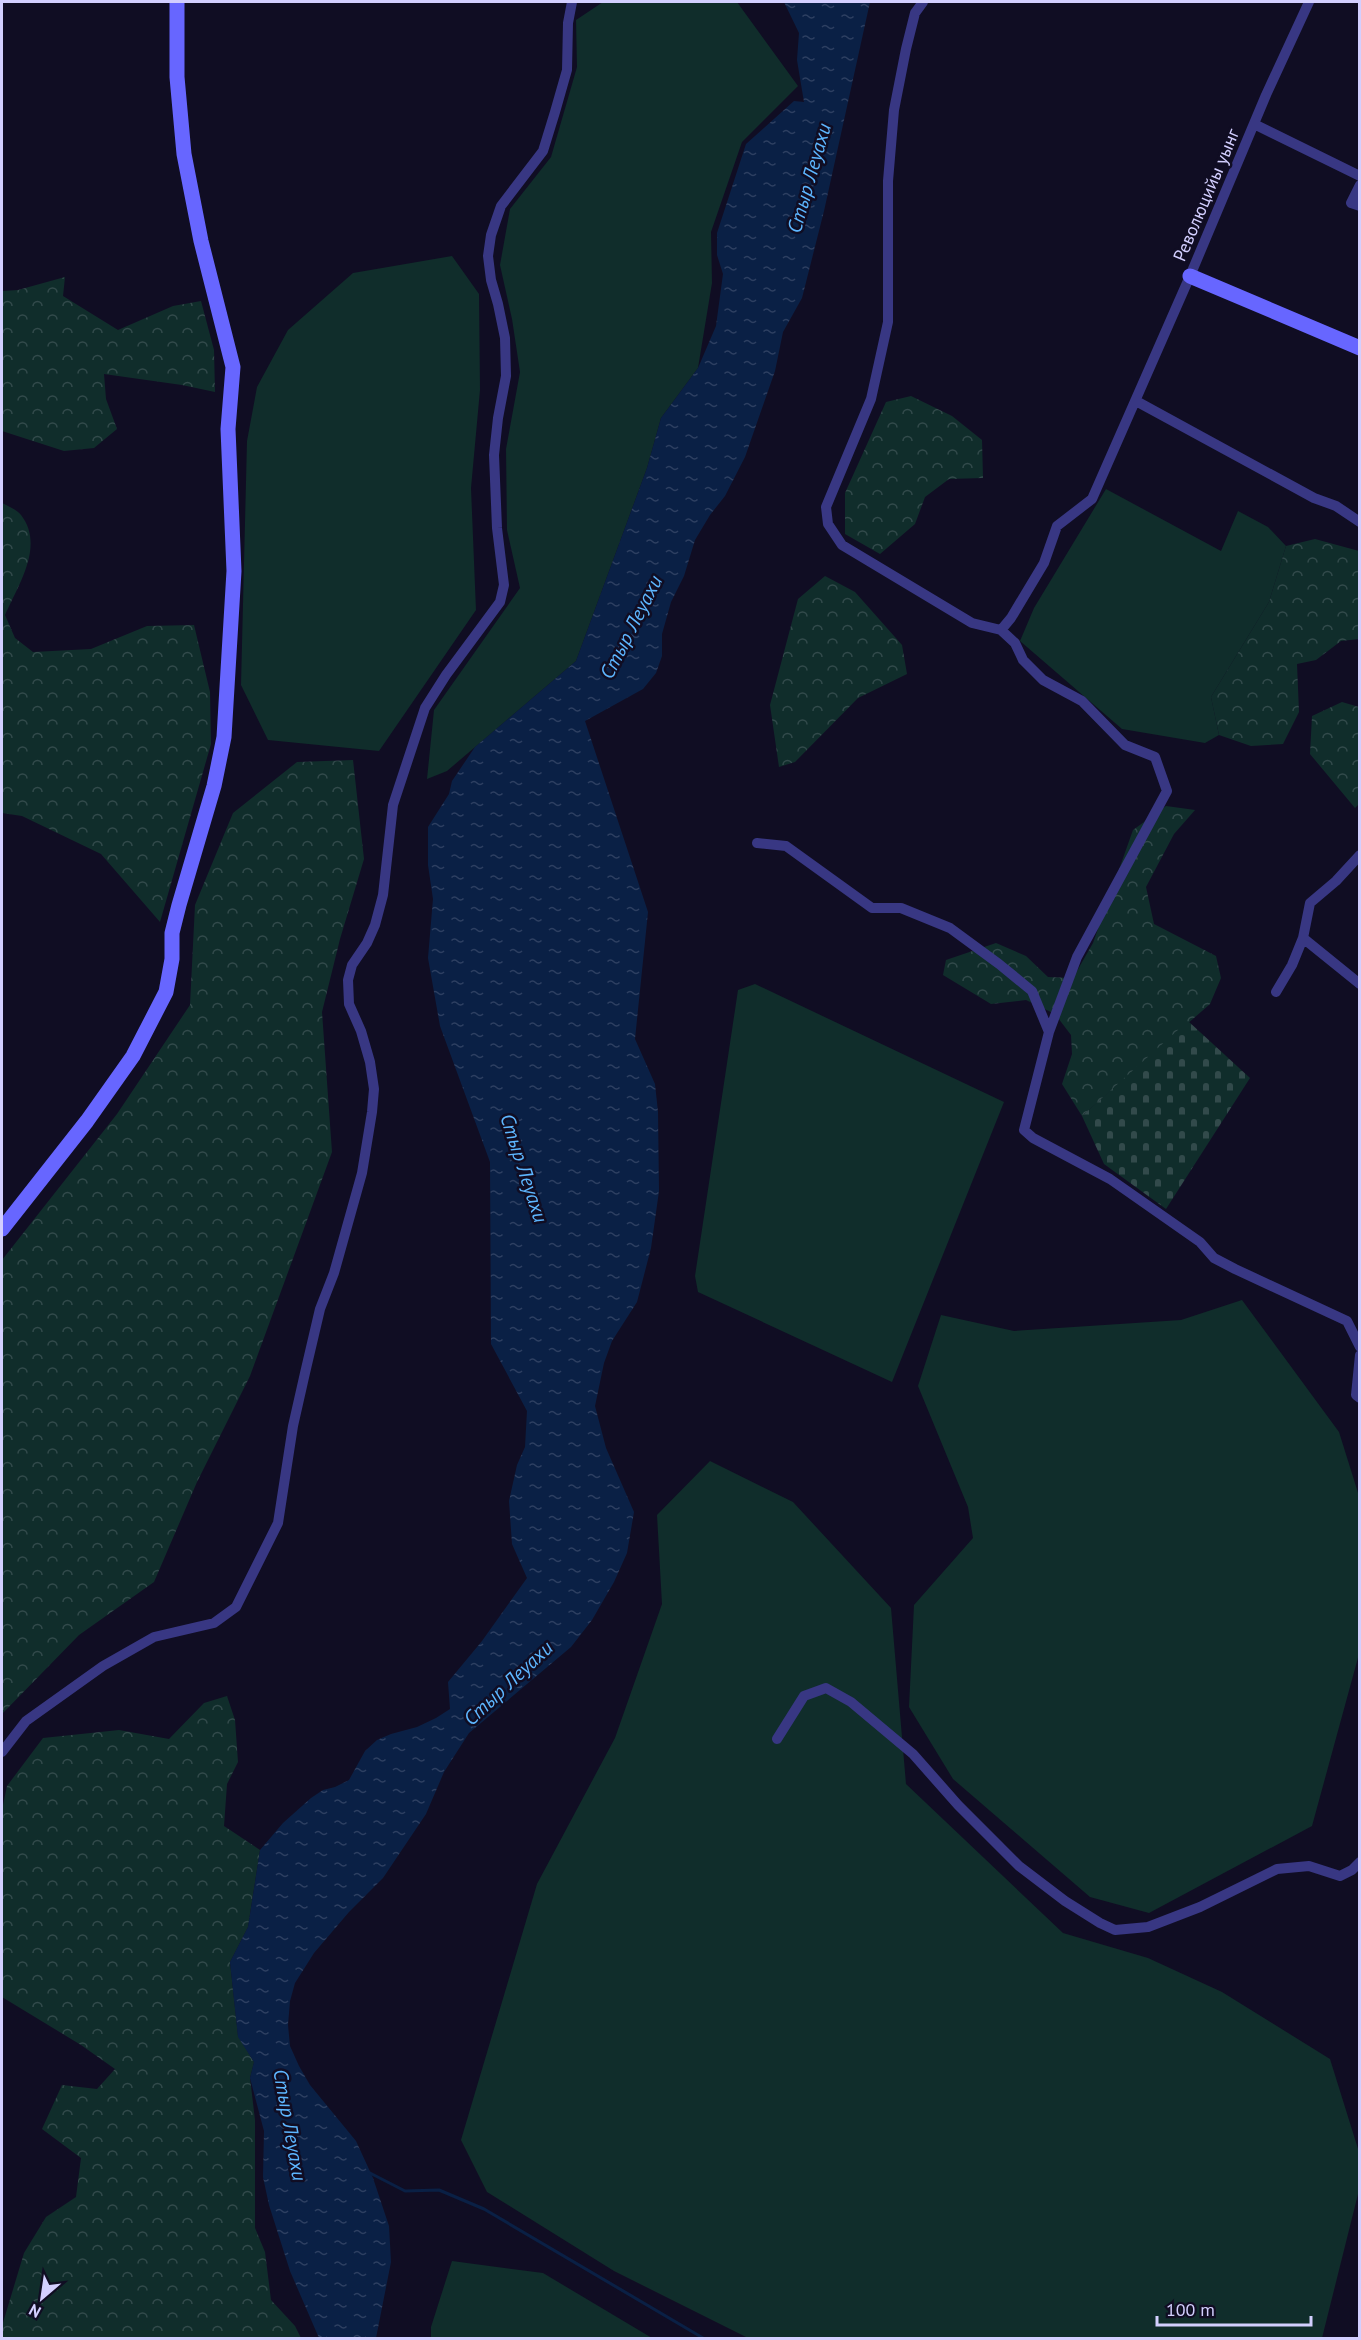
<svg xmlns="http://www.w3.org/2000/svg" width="1361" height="2340" font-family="'PT Sans',sans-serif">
  <defs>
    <pattern id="forest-crowns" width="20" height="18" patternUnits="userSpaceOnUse" patternTransform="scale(1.5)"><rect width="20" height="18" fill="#102d2b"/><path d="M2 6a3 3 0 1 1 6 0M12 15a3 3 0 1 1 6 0" fill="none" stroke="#324a4b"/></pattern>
    <pattern id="cemetery-stones" width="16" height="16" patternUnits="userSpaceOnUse" patternTransform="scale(1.5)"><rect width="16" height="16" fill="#102d2b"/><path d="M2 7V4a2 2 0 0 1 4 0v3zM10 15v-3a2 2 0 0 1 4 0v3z" fill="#324a4b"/></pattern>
    <pattern id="water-ripples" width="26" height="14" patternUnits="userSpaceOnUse" patternTransform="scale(1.5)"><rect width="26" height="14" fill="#0a2045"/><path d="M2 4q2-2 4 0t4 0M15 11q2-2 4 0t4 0" fill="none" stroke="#2d3f61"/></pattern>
  </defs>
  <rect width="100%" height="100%" fill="#100d23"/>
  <path fill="#102d2b" d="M603,2H737L798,86L742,142L711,232L712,283L698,368L661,418L647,468L576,661L447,771L427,779L434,710L520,588L507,530L506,449L520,372L512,319L500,265L510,209L551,157L577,67L576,20Z
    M452,256L479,294L480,390L471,488L476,610L379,751L268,740L241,685L247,441L257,387L288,330L353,273Z
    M1106,489L1221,551L1238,511L1268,527L1286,546L1269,602L1211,697L1219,735L1205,743L1122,729L1020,641L1034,608Z
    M755,984L1004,1102L892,1382L698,1292L695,1276L738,990Z
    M1242,1300L1339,1432L1359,1496V1654L1312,1826L1149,1913L1090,1897L953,1779L909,1707L914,1605L973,1538L968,1507L918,1386L941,1315L1014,1331L1181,1320Z
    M710,1461L793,1502L891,1608L906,1784L1063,1933L1148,1958L1222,1992L1330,2059L1359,2152V2190L1322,2338H748L614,2271L487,2192L461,2140L537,1884L615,1738L662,1604L657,1515Z
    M452,2261L543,2273L652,2338H431V2327Z"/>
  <path fill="url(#forest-crowns)" d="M65,277L63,296L118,330L173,306L201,301L214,350L215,392L182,385L104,374L106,399L117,429L94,448L64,451L2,431V291L18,290Z
    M911,396L952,416L982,440L983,478L949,479L925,497L915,524L880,554L845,534V493L886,402Z
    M2,503C8,506 17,510 21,515C45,546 18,585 5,615L15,638L33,652L91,649L147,626L194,625L210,692L211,744L160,922L101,854L22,816L2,813Z
    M1315,539L1359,551V639L1341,641L1316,660L1297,664L1299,712L1283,744L1251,746L1219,735L1211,697L1269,602L1286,546Z
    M825,576L855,592L902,645L907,674L858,698L795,762L779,767L770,705L798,599Z
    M1342,702L1359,707L1360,803L1355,808L1310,754L1312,716Z
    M353,760L364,859L340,939L322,1012L332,1152L250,1376L197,1482L154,1582L79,1635L2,1714V1260L117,1114L190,1005L195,905L233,813L297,762Z
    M1166,806L1195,810L1174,834L1146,887L1154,924L1216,956L1221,978L1210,1004L1082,1116L1062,1084L1072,1054L1071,1035L1055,1014L1026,1000L991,1004L943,975L946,960L996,943L1026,956L1048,977L1073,978L1093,943L1133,830Z
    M227,1696L235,1720L238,1762L227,1784L224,1826L260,1850L248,1927L230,1962L238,2036L254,2062L250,2078L255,2120V2228L265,2252L271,2300L295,2326L301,2338H2V2326L24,2253L46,2217L76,2197L81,2158L42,2129L62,2085L97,2089L115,2069L81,2045L2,1997V1810L7,1786L43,1738L119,1730L169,1739L204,1703Z"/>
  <path fill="url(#cemetery-stones)" d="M1188,1021L1250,1078L1166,1209L1104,1164L1082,1116Z"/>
  <path fill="url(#water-ripples)" d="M784,2H870L824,211L802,298L783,332L775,371L745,457L725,496L710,515L695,540L684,576L671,602L662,634V656L656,673L643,689L585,721L648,912L635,1039L655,1084L658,1112L659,1191L651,1248L637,1302L612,1341L604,1363L595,1406L606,1448L634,1512L627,1553L614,1582L592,1620L571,1647L469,1733L444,1772L426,1814L383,1878L349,1912L314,1953L295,1983L290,2001L288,2025L290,2046L299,2066L310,2085L356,2141L373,2178L389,2226L391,2262L376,2338H319L290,2271L269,2205L263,2177L264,2131L250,2078L254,2062L238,2037L230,1962L248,1927L260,1850L283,1823L311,1798L323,1790L335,1787L349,1780L365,1751L377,1740L391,1734L417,1727L436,1718L450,1709L448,1682L482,1641L527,1578L512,1544L509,1501L517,1465L525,1447L527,1411L491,1344L490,1162L440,1026L428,958L433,899L428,865V827L449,794L452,781L475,747L576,661L647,468L661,418L698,368L716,326L723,274L717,255V233L746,144L794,101L804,102L797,60L799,33Z"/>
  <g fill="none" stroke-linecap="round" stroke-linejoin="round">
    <path stroke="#0a2045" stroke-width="3" d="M368,2172L405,2191L439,2190L484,2209L703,2338"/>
    <path stroke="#383783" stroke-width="10" d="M923,2L915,13L906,49L894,110L888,181V322L871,399L826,507L828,524L842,545L972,623L1001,630L1011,618L1044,563L1057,526L1092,499L1190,276L1266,95L1309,2
      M1254,124L1360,176
      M1360,185L1351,203L1360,206
      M1136,401L1314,498L1336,506L1360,522
      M1001,630L1015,643L1023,660L1043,680L1082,701L1125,745L1155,757L1167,791L1077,957L1049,1032
      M757,843L786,846L872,908H901L950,928L999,964L1032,991L1049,1032L1024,1130L1033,1138L1110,1179L1200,1242L1214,1258L1235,1269L1347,1321L1360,1347
      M1303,938L1360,984
      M1276,992L1292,965L1303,938L1310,903L1336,881L1360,855
      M1360,1355L1356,1395L1360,1398
      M777,1739L804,1696L826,1688L851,1702L913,1754L958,1805L1019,1866L1065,1901L1100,1923L1115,1930L1148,1927L1200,1907L1277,1869L1309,1866L1340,1876L1352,1870L1360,1862
      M2,1752L26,1721L103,1666L154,1637L214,1623L236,1607L278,1523L293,1426L305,1373L320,1309L334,1273L362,1173L372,1112L374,1089L370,1062L361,1031L349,1004L348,980L352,965L367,943L375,925L383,895L393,805L425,708L446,675L500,602L504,585L497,528L494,455L498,418L506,376L505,338L498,304L491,280L488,256L491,235L501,206L543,151L555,112L567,70L568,23L572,2"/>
    <path stroke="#6766ff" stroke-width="15" d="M1190,276L1360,348
      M2,1229L87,1121L133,1056L166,992L172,959V933L179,905L214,786L224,737L234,571L228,429L233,367L201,241L184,154L177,77V2"/>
  </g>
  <g text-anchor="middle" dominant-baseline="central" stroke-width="5" stroke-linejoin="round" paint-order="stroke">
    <g font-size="18" fill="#d3cfff" stroke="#100d23">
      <text transform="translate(1206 195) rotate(-67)">Революцийы уынг</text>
    </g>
    <g font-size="20" font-style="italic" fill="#5db6ff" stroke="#100d23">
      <text transform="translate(809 178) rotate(-74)">Стыр Леуахи</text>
      <text transform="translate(631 627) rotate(-63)">Стыр Леуахи</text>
      <text transform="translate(524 1168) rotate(72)">Стыр Леуахи</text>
      <text transform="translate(508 1683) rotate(-43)">Стыр Леуахи</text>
      <text transform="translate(290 2125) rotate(80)">Стыр Леуахи</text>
    </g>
  </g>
  <rect width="1361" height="2340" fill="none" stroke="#d3cfff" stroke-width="6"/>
  <g transform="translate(42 2298) rotate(209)" stroke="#100d23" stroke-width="4.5" paint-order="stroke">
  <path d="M0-4.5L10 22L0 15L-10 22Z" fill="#d3cfff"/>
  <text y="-9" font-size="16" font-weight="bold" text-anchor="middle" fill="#d3cfff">N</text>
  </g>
  <path d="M1157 2316v9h154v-9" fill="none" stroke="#d3cfff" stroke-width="3"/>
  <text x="1166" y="2316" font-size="18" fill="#d3cfff" stroke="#100d23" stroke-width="4.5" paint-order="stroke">100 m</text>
</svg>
